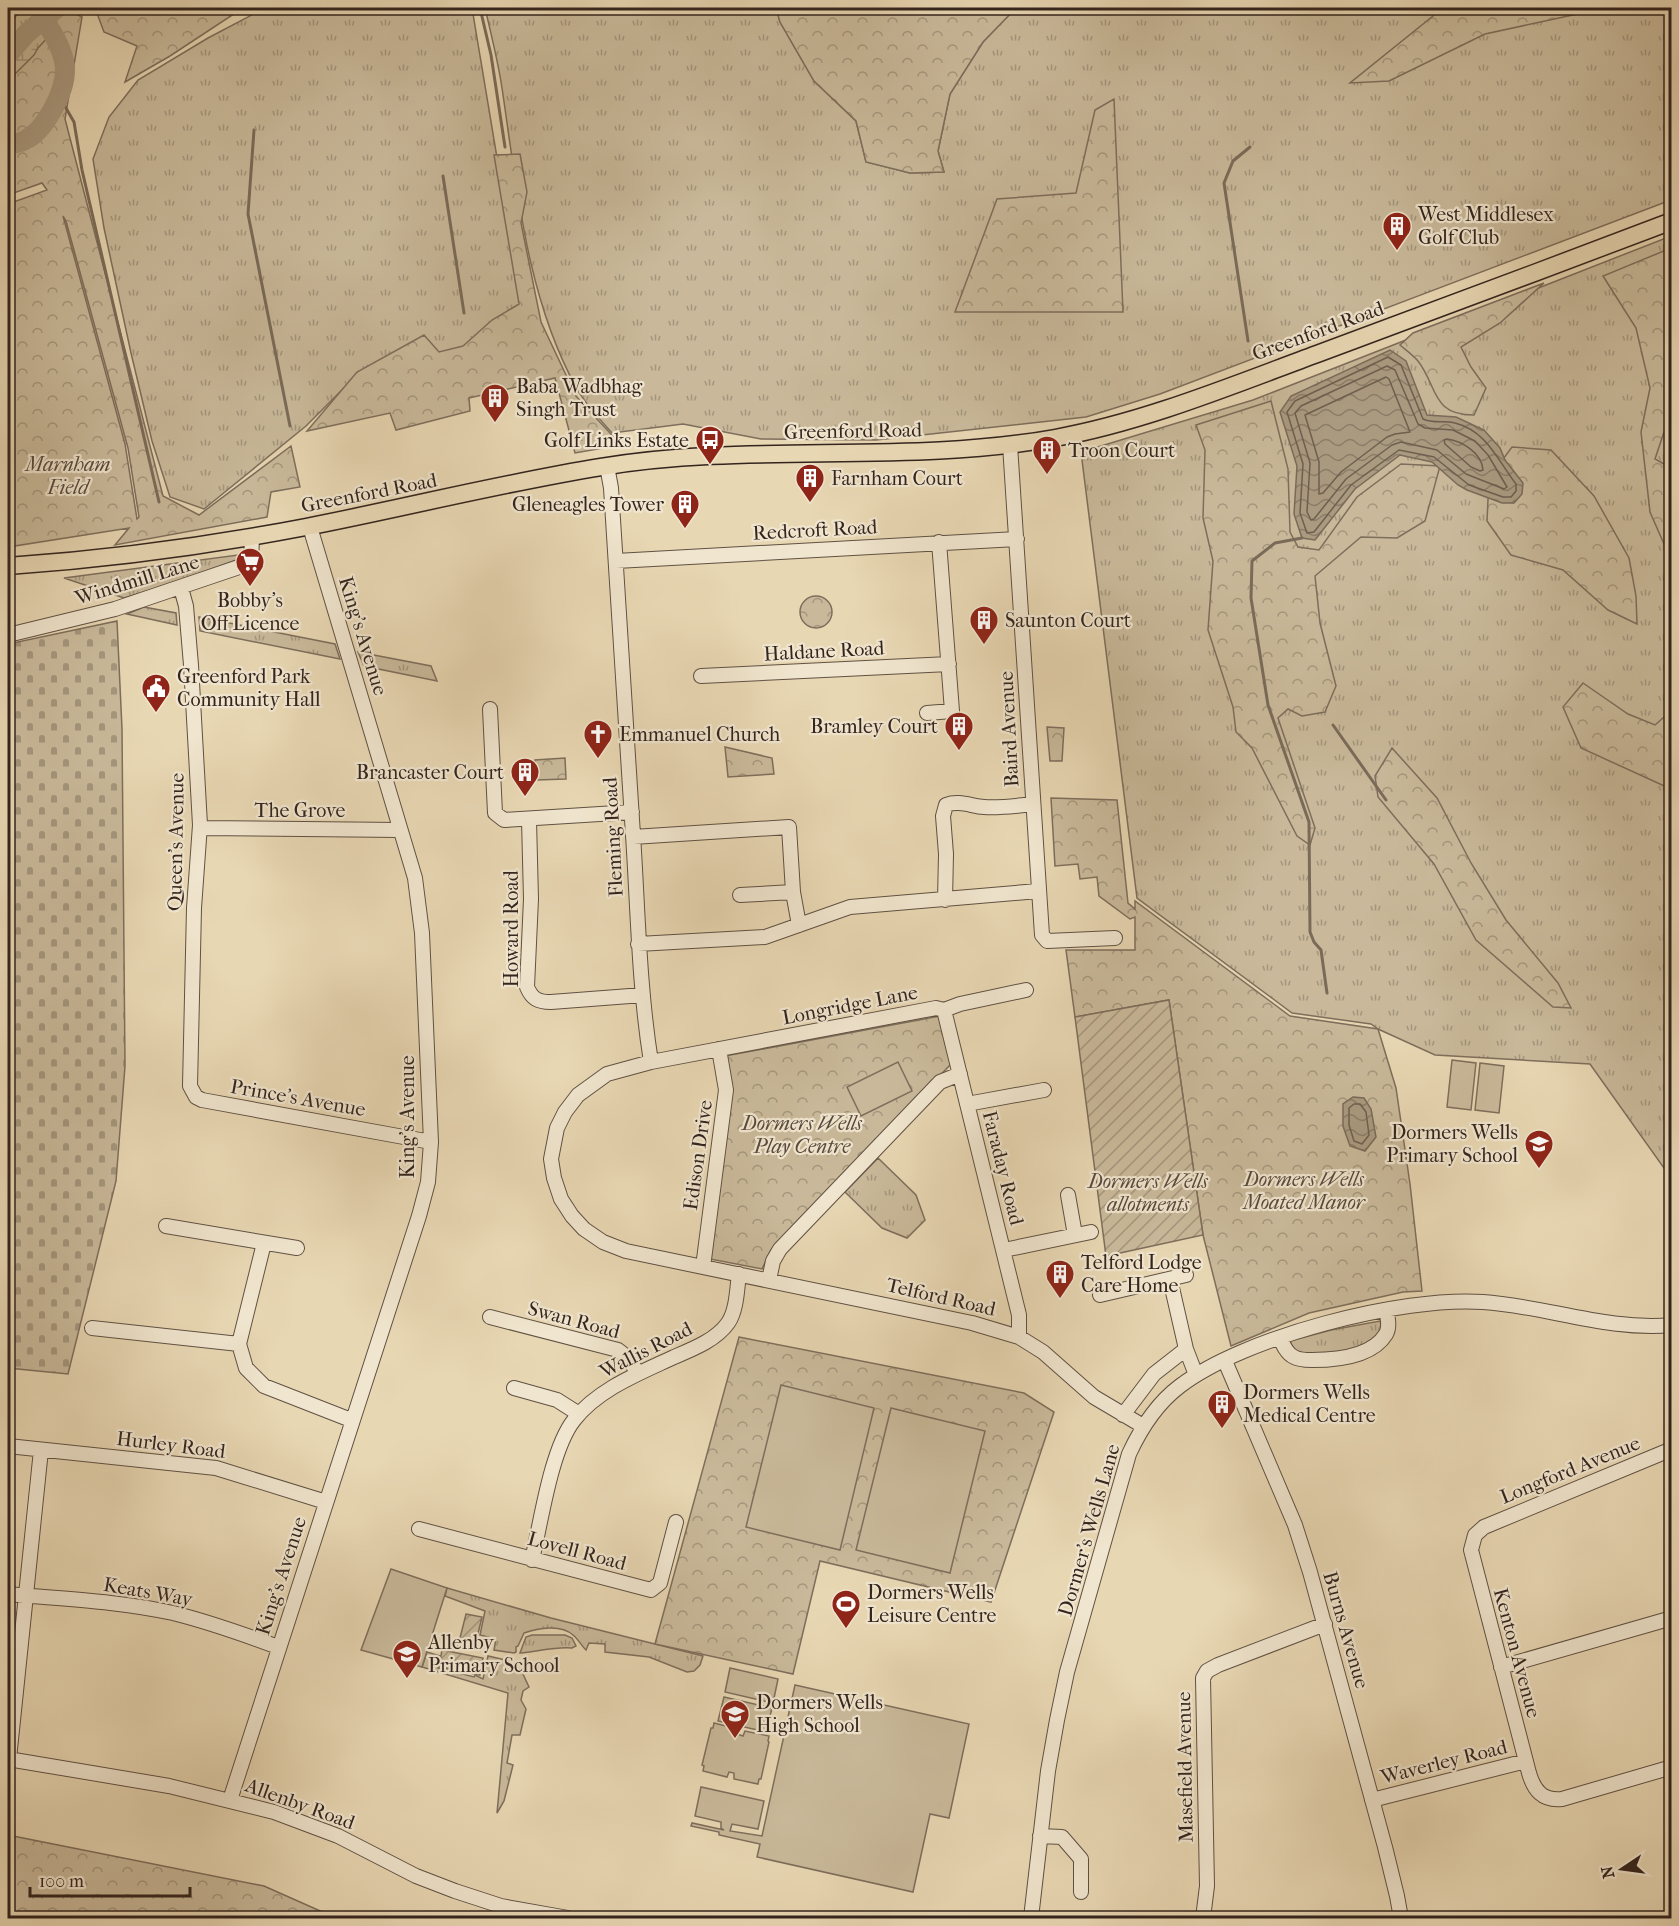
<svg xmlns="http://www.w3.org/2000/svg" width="1679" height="1926" font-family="'IM FELL French Canon',serif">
  <defs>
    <pattern id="grass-tufts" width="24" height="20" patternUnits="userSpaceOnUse" patternTransform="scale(1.5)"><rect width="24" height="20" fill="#c9b99a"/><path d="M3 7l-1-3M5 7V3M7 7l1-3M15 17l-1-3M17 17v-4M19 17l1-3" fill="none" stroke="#a4967d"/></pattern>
    <pattern id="forest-crowns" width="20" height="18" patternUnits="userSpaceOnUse" patternTransform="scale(1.5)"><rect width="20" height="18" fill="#c9b99a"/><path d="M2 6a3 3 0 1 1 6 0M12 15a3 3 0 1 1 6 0" fill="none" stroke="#a4967d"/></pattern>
    <pattern id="wetland-marsh" width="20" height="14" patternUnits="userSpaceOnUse" patternTransform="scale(1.5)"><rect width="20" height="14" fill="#c9b99a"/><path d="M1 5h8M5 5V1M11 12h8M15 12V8" fill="none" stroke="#a4967d"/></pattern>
    <pattern id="cemetery-stones" width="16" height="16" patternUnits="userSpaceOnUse" patternTransform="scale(1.5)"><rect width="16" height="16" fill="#c9b99a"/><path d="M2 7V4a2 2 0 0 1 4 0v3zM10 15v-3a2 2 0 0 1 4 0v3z" fill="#a4967d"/></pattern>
    <pattern id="garden-furrows" width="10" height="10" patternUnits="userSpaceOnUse" patternTransform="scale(1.5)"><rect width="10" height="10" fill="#c9b99a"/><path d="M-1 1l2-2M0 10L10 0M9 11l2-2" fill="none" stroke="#a4967d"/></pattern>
    <pattern id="water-waves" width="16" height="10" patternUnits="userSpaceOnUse" patternTransform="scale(1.5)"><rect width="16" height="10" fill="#aa9a80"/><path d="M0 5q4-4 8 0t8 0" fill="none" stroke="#8b7d68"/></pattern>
  </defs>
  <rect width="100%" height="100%" fill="#e8d7b3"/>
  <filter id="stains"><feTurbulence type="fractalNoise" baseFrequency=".00333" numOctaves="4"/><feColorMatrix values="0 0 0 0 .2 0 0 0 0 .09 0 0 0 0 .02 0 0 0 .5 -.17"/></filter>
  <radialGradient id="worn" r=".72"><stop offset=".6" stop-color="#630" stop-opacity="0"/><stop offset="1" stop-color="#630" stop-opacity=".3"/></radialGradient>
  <path fill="url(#grass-tufts)" stroke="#7e6e5c" stroke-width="1.5" d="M25,8H41L8,40V23Z
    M265,8H472L522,307L463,350L360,372L306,426L204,509L170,497L152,441L131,353L104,228L93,159L109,117L138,80L208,38Z
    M485,8H776L780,22L814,81L856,121L866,162L910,173L944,172L938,151L950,94L983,42L1016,8H1448L1483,34L1594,8H1671V200L1160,394L1086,417L876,440L761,439L683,424L612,433C600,419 586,405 577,389C527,299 517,189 502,88C498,61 491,34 485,8Z
    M1671,236V1178L1590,1064L1435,1055L1378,1029L1371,1024L1292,1013L1137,898L1081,452L1253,400Z
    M238,555L239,559L161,587L124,598L64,578Z
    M144,607L176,613L177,625L127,614Z
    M199,617L335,644L340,659L200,631Z
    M358,652L431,666L437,681L364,666Z
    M878,1158L916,1195L925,1220L907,1238L882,1228L845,1192Z
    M1380,1321L1382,1328C1372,1353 1324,1354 1301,1356L1294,1350L1290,1341L1331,1330Z
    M447,1588L551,1618L703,1656L700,1665L694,1671L687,1672L649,1657L605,1652V1644L589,1643L586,1650C581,1645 578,1639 573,1635C561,1624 538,1628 524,1633L518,1646L516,1647V1652L514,1653L494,1650L496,1639L480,1635L485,1611L445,1596Z
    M532,1635H565L572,1638L576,1646L572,1648C556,1646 536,1652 520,1653L526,1637Z
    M427,1652L440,1656L438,1668L474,1677L475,1675L483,1679L488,1656L510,1661L522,1672L529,1687L523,1691L521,1700L526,1709L520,1735H512L507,1763L513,1765L504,1801L497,1813L508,1693L422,1667Z"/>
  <path fill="url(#forest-crowns)" stroke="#7e6e5c" stroke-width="1.5" fill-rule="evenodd" d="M95,8H243L170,56L125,82L137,46L104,32Z
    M776,8H1016L983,42L950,94L938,151L944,172L910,173L866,162L856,121L814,81L780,22Z
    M1443,8H1597L1596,10L1485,34L1389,81L1350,83Z
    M66,9L82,17L65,119L163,496L199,515L291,446L300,487L271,492L267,517L115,545L129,528L8,547V204L47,190L42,183L8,195V66ZM63,216L66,221L128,448L139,517L137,519L125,444Z
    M1114,99L1123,312H955L997,199L1076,193L1095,110Z
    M520,154L527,192L521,223L541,322L576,396L621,445L575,453L555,378L469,398L470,411L396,430L390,413L307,431L357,372L424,335L439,352L463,346L492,320L519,304L494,155Z
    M1671,248V428L1664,432L1655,459L1671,468V560L1650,512L1641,432L1650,388L1636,328L1603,276Z
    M1544,283L1500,323L1461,347L1471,367L1486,388L1474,415C1431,415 1438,387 1418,361C1413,355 1406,350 1400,345L1413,333Z
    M1271,401L1288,469L1290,532L1298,547L1319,550L1357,497L1401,464L1440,466L1425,521L1397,538L1361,537L1315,576L1320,623L1336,686L1325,712L1302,716L1288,709L1278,718L1315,828L1310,845L1297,836L1252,748L1236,732L1233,707L1208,630L1213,561L1203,518L1205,450L1196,425Z
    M1512,447L1551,450L1594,496L1629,558L1636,596L1637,624L1608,610L1563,570L1511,555L1487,521L1489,478Z
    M800 612a16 16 0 1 1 32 0a16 16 0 1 1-32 0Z
    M1583,683L1628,714L1655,725L1671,711V789L1581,748L1563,707Z
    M1047,727L1064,728L1062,761H1050Z
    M725,747L772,758L774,774L728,777Z
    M1392,748L1437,798L1471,863L1506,920L1558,983L1571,1008L1553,1007L1476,940L1434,864L1378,797L1375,776Z
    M565,758L566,779L536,780L535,760Z
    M1051,798L1117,800L1128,903L1135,909V901L1290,1016L1378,1029L1396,1088L1410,1184L1422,1291L1403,1292L1309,1313L1231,1346L1203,1235L1169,1000L1075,1017L1066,950H1135V917L1130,919L1099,896L1097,877L1080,879L1078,864L1055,866Z
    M940,1016L951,1064L771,1250L762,1269L710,1259L725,1056Z
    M739,1337L1024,1393L1054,1412L991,1602L820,1561L793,1674L655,1644Z
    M8,1835L264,1886L336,1918H8Z"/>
  <path fill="url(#wetland-marsh)" stroke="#7e6e5c" stroke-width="1.5" d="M44,23L51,34L38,48L34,55L8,81V54L26,34Z"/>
  <path fill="url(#cemetery-stones)" stroke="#7e6e5c" stroke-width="1.5" d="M117,621L122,729L125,1066L116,1181L68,1374L8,1368V644Z"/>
  <path fill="url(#garden-furrows)" stroke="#7e6e5c" stroke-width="1.5" d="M1169,1000L1203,1235L1106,1256L1075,1017Z
    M466,1614L482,1617L474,1650L458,1646Z
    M442,1650L483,1658L480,1675L439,1667Z"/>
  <path fill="#c9b99a" stroke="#7e6e5c" stroke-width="1.5" d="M1452,1060L1476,1063L1471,1110L1447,1107Z
    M898,1062L912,1091L861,1116L847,1087Z
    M1480,1063L1504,1066L1499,1113L1475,1110Z
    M781,1385L874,1408L840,1550L746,1527Z
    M891,1408L985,1431L950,1573L856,1550Z
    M391,1569L447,1588L422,1667L361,1650Z
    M730,1668L778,1679L773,1703L725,1692Z
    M795,1685L969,1724L949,1818L930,1814L913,1892L757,1857L760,1844L719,1835V1832L691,1826L692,1823L724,1830L721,1828V1822L695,1816L701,1787L764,1801L758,1829L732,1824L730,1831L762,1836Z
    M724,1697L772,1708L766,1732L718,1721Z
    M714,1723L738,1729L737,1734L743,1736L745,1731L769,1736L768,1741L769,1742L761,1779H759L758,1784L734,1779V1773L729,1772L727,1777L703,1771L704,1766L702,1765L711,1728H713Z"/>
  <path fill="url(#water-waves)" stroke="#7a6b59" stroke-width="1.5" d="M1390,350L1406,361L1427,415L1456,417L1484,430L1500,448L1505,460L1523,483L1522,494L1514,503H1502L1467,490L1458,485L1432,462L1400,455L1355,489L1315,540L1302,538L1294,514L1297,466L1280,412L1291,396Z
    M1353,1097L1364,1098L1371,1109L1376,1137L1365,1151L1350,1146L1343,1126V1104Z"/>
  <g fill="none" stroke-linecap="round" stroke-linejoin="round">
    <path stroke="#6e5f4f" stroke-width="1.5" d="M1388,357L1401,365L1423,419C1433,424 1445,420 1455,423C1487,431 1498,461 1516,484V491L1511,497H1503L1469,485L1434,457L1399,450L1351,485L1314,532L1307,533L1300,513L1303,464L1287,412L1295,401Z
      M1387,366L1395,370L1418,424L1425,428L1453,430L1475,441L1488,455L1507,487L1504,489L1466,474L1437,450L1401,442L1392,445L1346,479L1314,519L1311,520L1307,512L1310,463L1295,413L1301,406Z
      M1386,377L1389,379L1410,432L1395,434L1387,437L1341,472L1323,493L1319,494V462L1305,415Z
      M1447,439C1462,441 1482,453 1483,470L1480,471L1471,467L1445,444L1444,440Z
      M1354,1104H1360L1366,1112L1369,1135L1362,1144L1354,1141L1349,1125V1108Z"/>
    <path stroke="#7a6b59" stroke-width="3" d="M480,8L491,55L505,147
      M59,96L74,122L82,170L159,502
      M254,130L248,214L290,426
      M443,176L464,313
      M1248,341L1224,183L1233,161L1250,147
      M1302,538L1275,543L1252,561L1251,598L1268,705L1309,822L1310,932L1314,942L1321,950L1327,993
      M1333,725L1386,800"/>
    <path stroke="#aa9a80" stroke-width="20" d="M8,55L26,34L57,8
      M8,145C13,144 20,143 25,140C45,131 65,92 65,70C65,53 53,33 44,20"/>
    <g stroke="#605143" stroke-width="16">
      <path id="minor" d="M1010,445L1042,935L1047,941L1115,938
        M607,466L611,488C618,604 626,719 633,835C638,911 639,987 651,1062
        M616,561L1017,539
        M181,588L186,606L191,665L200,825L194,908L190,1086L196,1097L202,1100L431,1142
        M8,635L115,609L251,563L252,537
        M701,676L949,664
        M490,709L495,813L504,820L632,812
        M927,713L952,711L939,542
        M529,820L531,899L527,987C532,999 538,1002 551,1002L643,995
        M200,828L400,830
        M633,837L789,827L793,892L799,925
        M740,895L793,892
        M945,900L946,854L943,816L946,805C959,800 971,806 984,807C1000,808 1017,806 1033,804
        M638,944L765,937L850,907L1038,891
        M1026,990L960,1004L944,1010L936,1008L651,1062L607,1074L578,1095L565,1112L557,1128L551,1159L554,1178L561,1199L572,1216L584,1229L603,1242L626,1251L972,1323L1019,1337L1043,1352L1094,1397L1143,1426
        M944,1010L1019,1315V1337
        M967,1104L1044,1090
        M1068,1195L1075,1235
        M166,1226L297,1248
        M264,1243L239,1344L246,1368L264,1386L351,1420
        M1004,1250L1091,1232
        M703,1267L726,1090L719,1049
        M769,1280L773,1261L780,1249L940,1082L960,1074
        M1100,1295L1186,1275
        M490,1317L618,1350L627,1357L638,1373
        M92,1328L239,1344
        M1280,1338C1283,1345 1287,1354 1294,1357C1299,1360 1306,1360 1312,1360C1336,1360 1372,1357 1386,1334C1390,1327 1388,1318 1386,1310
        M1186,1349L1196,1375
        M1225,1361L1295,1525L1310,1572L1385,1847L1397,1896L1401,1918
        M514,1388L557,1400L579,1414
        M1123,1415L1154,1374L1186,1349L1170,1279
        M8,1446L216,1468L326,1502
        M1672,1449L1484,1527L1475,1535L1471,1550L1529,1773C1534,1790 1542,1801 1562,1799L1672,1767
        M419,1529L651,1590L660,1583L676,1522
        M532,1560C541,1522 551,1449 574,1420C598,1389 640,1373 674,1357C693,1349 716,1340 728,1323C737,1310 737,1288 739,1274
        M8,1594C62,1599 119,1601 173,1613C209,1622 243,1634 278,1647
        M1501,1667L1672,1618
        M8,1759L169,1786L274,1812L338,1836L416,1876L455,1891L501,1906L568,1918
        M9,1759L41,1450
        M230,1800L419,1216L428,1182L431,1142L422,933L415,878L310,527
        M1372,1800L1526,1761
        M1040,1836L1062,1837L1081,1859V1892
        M1031,1918L1048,1771L1057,1720L1067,1672L1129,1454C1141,1428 1156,1404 1180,1386C1244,1337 1402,1296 1483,1302C1546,1306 1607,1331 1672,1325
        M1203,1918L1207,1886L1203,1678L1207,1671L1218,1665L1325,1624"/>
    </g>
    <g stroke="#33241e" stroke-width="19">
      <path id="major" d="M8,566C108,559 207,546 306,527C404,508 502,483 601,467C751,442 905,465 1055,438C1144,422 1233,385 1317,354C1435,310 1554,266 1672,221"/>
    </g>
    <use href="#minor" stroke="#f0e5ce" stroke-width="14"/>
    <use href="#major" stroke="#e8d7b3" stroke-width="16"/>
  </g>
  <defs>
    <g id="building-pin" transform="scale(1.5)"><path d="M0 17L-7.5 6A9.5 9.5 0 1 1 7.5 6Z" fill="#8f2418" stroke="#f0e5ce"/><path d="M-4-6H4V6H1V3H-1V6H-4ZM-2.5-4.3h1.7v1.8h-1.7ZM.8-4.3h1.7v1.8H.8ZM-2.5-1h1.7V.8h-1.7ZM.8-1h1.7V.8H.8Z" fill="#fff"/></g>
    <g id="bus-pin" transform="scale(1.5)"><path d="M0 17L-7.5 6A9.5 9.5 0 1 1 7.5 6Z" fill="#8f2418" stroke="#f0e5ce"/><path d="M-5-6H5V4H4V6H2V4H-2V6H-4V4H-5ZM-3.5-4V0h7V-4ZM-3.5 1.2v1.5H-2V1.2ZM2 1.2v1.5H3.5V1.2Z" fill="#fff"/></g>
    <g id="supermarket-pin" transform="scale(1.5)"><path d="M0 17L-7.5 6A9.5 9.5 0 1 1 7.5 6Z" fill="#8f2418" stroke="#f0e5ce"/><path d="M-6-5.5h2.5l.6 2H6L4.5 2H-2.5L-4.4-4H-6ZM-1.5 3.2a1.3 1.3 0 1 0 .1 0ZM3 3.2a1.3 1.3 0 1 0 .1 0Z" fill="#fff"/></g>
    <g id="civic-pin" transform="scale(1.5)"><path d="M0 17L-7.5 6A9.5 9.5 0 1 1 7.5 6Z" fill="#8f2418" stroke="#f0e5ce"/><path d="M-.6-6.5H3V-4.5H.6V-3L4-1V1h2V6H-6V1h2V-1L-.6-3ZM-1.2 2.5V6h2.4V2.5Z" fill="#fff"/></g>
    <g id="church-pin" transform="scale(1.5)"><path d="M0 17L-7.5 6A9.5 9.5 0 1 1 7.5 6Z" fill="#8f2418" stroke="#f0e5ce"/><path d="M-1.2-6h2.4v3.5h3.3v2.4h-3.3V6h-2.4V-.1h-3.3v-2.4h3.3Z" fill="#fff"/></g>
    <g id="school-pin" transform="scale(1.5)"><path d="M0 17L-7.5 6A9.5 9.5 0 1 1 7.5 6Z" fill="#8f2418" stroke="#f0e5ce"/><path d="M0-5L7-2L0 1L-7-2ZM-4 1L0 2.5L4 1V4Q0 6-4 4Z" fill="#fff"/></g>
    <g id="stadium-pin" transform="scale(1.5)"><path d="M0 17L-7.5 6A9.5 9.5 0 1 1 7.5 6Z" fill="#8f2418" stroke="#f0e5ce"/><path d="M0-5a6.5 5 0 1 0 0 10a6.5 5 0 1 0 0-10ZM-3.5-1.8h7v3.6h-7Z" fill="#fff"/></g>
  </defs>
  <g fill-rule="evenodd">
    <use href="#building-pin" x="1397" y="226"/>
    <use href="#building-pin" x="495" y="398"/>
    <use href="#bus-pin" x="710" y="440"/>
    <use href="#building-pin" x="1047" y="450"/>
    <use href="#building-pin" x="810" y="478"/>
    <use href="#building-pin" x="685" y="504"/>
    <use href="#supermarket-pin" x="250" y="562"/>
    <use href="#building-pin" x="984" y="620"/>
    <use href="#civic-pin" x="156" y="688"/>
    <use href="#building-pin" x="959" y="726"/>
    <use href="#church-pin" x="598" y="734"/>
    <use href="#building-pin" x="525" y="772"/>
    <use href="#school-pin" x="1539" y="1144"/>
    <use href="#building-pin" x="1060" y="1274"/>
    <use href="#building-pin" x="1222" y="1404"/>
    <use href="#stadium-pin" x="846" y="1604"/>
    <use href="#school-pin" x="407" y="1654"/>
    <use href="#school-pin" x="735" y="1714"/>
  </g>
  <g text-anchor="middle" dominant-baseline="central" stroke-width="4.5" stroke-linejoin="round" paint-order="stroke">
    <g font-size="20" fill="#33241e" stroke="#f0e5ce" text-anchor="start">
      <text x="1418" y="214">West Middlesex<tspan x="1418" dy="23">Golf Club</tspan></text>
      <text x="516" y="386">Baba Wadbhag<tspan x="516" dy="23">Singh Trust</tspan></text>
      <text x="689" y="440" text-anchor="end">Golf Links Estate</text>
      <text x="1068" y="450">Troon Court</text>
      <text x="831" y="478">Farnham Court</text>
      <text x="664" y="504" text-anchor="end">Gleneagles Tower</text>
      <text x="250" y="600" text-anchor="middle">Bobby's<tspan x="250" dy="23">Off Licence</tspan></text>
      <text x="1005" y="620">Saunton Court</text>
      <text x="177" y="676">Greenford Park<tspan x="177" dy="23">Community Hall</tspan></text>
      <text x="938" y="726" text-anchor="end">Bramley Court</text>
      <text x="619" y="734">Emmanuel Church</text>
      <text x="504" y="772" text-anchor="end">Brancaster Court</text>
      <text x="1518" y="1132" text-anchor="end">Dormers Wells<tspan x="1518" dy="23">Primary School</tspan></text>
      <text x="1081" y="1262">Telford Lodge<tspan x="1081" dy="23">Care Home</tspan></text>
      <text x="1243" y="1392">Dormers Wells<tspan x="1243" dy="23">Medical Centre</tspan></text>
      <text x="867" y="1592">Dormers Wells<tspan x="867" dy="23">Leisure Centre</tspan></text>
      <text x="428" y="1642">Allenby<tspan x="428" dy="23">Primary School</tspan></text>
      <text x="756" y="1702">Dormers Wells<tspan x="756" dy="23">High School</tspan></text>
    </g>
    <g font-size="20" fill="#33241e" stroke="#f0e5ce">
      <text transform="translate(1318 331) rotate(-20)">Greenford Road</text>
      <text transform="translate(853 431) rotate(-1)">Greenford Road</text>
      <text transform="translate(369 493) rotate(-11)">Greenford Road</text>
      <text transform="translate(815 530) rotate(-3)">Redcroft Road</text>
      <text transform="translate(137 580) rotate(-17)">Windmill Lane</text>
      <text transform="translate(363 636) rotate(73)">King's Avenue</text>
      <text transform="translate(824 651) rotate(-3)">Haldane Road</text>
      <text transform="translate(1009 729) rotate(-93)">Baird Avenue</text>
      <text x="300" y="810">The Grove</text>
      <text transform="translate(613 837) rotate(-93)">Fleming Road</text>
      <text transform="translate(176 842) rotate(-89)">Queen's Avenue</text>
      <text transform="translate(511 929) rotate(-90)">Howard Road</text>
      <text transform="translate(850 1005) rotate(-11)">Longridge Lane</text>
      <text transform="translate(298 1098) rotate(10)">Prince's Avenue</text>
      <text transform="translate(407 1117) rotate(-90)">King's Avenue</text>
      <text transform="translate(698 1155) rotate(-82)">Edison Drive</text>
      <text transform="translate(1003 1168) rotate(76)">Faraday Road</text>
      <text transform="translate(941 1297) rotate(13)">Telford Road</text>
      <text transform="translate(574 1320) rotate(15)">Swan Road</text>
      <text transform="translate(646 1350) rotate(-27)">Wallis Road</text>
      <text transform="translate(171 1445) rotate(7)">Hurley Road</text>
      <text transform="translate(1570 1470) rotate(-22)">Longford Avenue</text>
      <text transform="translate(1089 1530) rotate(-74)">Dormer’s Wells Lane</text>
      <text transform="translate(577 1551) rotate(15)">Lovell Road</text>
      <text transform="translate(281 1576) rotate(-72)">King's Avenue</text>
      <text transform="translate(148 1592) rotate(10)">Keats Way</text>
      <text transform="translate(1346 1630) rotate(74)">Burns Avenue</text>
      <text transform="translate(1517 1653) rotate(75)">Kenton Avenue</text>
      <text transform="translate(1444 1762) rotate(-14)">Waverley Road</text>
      <text transform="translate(1185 1767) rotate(-91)">Masefield Avenue</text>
      <text transform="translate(300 1804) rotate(20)">Allenby Road</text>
    </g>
    <g font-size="20" font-style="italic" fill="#58493d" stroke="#f0e5ce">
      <text x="68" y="464">Marnham<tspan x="68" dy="23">Field</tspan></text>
      <text x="802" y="1123">Dormers Wells<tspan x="802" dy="23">Play Centre</tspan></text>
      <text x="1304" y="1179">Dormers Wells<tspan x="1304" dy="23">Moated Manor</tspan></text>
      <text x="1148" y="1181">Dormers Wells<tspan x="1148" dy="23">allotments</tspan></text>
    </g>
  </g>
  <rect width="1679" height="1926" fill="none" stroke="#e8d7b3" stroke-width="30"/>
  <rect x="9" y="9" width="1661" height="1908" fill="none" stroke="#33241e" stroke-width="3"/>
  <rect x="15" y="15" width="1649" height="1896" fill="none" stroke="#33241e" stroke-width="1.5"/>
  <g transform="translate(1622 1869) rotate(257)" stroke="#f0e5ce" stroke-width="4.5" paint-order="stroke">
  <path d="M0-4.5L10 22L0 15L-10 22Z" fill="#33241e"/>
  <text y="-9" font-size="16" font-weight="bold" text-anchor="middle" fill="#33241e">N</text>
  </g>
  <path d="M30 1887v9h160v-9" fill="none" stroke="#33241e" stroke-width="3"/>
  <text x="39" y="1887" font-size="18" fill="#33241e" stroke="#f0e5ce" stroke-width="4.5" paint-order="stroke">100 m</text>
  <rect width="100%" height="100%" filter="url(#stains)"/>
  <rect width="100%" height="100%" fill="url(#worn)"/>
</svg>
